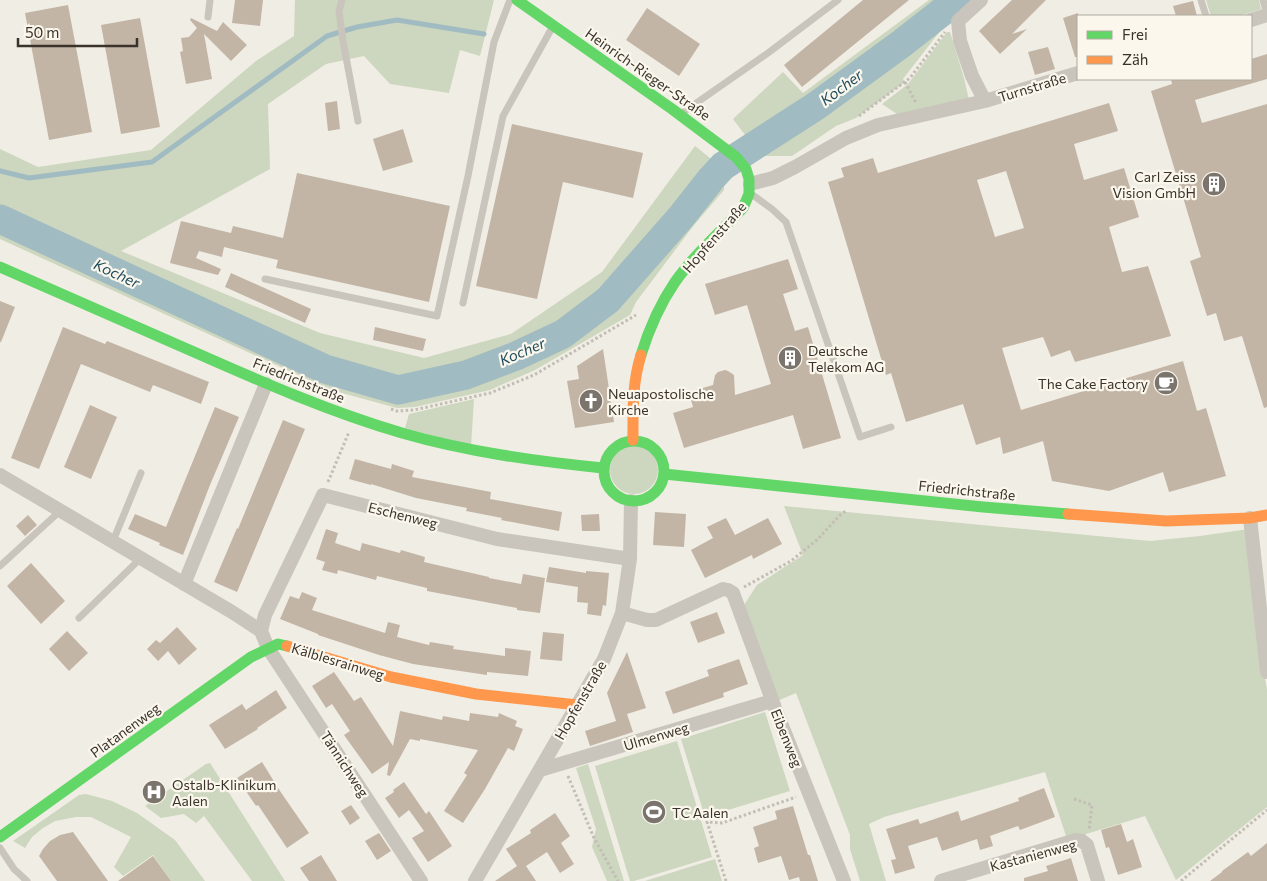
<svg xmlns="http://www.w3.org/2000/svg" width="1267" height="881" font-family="Commissioner,sans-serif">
  <rect width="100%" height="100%" fill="#f0ede4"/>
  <path fill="#cdd6be" d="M295,0H494L480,56L460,50L449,93L390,84L364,56L326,64L268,104L270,169L121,251L320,333L424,358L511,334L602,272L695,146L715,162L724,178V190L694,225L636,302L630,315L535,370L490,390L415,407L397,408L331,390L0,239V149L38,167L151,150L256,61L294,36Z
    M929,0H946L934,10L944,26L903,79L905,82L856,118L836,126L792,156H761L733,119L783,72L803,93Z
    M1206,0H1259L1261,9L1239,16H1211Z
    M947,32H950L964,78L969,100L900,116L882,104L908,84Z
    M474,399L471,446L405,428L409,414Z
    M610 470a24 24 0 1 1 48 0a24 24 0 1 1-48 0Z
    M784,506L1150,541L1200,536L1249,529L1263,669L1267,689V807L1176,880L1145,816L1086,834L1084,838L1067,839L1045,772L884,817L869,824L886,881H860L850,849V835L796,693L777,701L742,608L757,585L803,555Z
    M765,712L790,791L705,817L681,739Z
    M677,741L712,857L634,881H630L595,766Z
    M210,763L285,881H252L204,816L196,823L184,814L161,818L145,806L206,764Z
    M588,764L624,881H607L592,847L596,829L576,768Z
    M86,794L112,801L137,813L175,840L205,881H171L153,855L123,876L114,867L131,837L91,817H76L55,821L43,828L32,837L25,848L13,841L79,795Z
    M715,859L722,881H645Z"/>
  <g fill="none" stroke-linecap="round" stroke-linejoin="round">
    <path stroke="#a0bbc1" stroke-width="5" d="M0,171L29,178L152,162L327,36L357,27L397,20L484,34"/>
    <path stroke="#a0bbc1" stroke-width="29" d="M0,219L325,369L398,390L466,375L516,356L563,334L608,300L681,217L711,179L723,166L816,106L901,44L957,0"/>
  </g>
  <path fill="#c3b5a6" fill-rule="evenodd" d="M235,0H263L260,26L232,23Z
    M863,0H909L802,87L784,65Z
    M1012,0H1046L1012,34L1027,29L1000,54L979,31Z
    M1193,1L1197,16H1176L1173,6Z
    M68,5L92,132L49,140L25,13Z
    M647,8L700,44L679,76L626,40Z
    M1078,13V57H1075L1063,18Z
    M140,18L160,127L121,134L101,25Z
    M191,18L217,31L223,22L247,45L231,61L204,34L212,79L186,84L180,52L183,51L181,38L189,37L197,28L190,20Z
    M1048,47L1055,69L1035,75L1028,52Z
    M1267,54V79L1195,100L1202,123L1267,104V407L1264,408L1242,336L1224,341L1216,313L1207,316L1190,261L1201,257L1151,91L1172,84L1171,79H1251V59Z
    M337,101L340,129L328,131L325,103Z
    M1109,103L1118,131L1074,144L1084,180L1124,168L1139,217L1109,227L1122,272L1148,266L1171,336L1075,362L1070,350L1051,357L1043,337L1002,348L1021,410L1183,361L1197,411L1206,408L1226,476L1169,492L1163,472L1109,491L1052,481L1043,441L1003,454L1000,437L976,445L963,404L906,422L891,373L886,375L828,182L844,177L841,168L873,158L878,173ZM1006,171L1024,228L995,237L977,180Z
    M512,124L643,153L633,198L563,182L537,299L476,286Z
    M403,129L413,162L383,171L373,139Z
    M297,173L450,206L429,302L276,268L278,260L224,247L222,257L199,251L196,258L221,269L218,275L170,263L181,221L231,233L233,226L283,238Z
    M788,259L798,289L783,294L795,331L808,327L841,438L803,449L793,415L684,448L673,413L693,407L689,392L713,385L715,375L718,372L725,370L728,371L734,375L735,395L771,384L747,305L715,315L705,284Z
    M231,273L311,309L305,323L225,287Z
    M0,301L15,307L1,342H0Z
    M63,327L105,344L107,341L209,382L201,404L153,385L150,392L81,364L39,469L11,458Z
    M375,327L426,339L423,351L373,340Z
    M603,349L614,422L575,428L567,381L579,379L577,366Z
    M90,405L117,417L91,479L64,467Z
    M215,407L239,417L210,485L183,555L159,545L160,543L128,529L135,514L166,527Z
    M283,420L305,429L237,592L214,582L237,528L238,529Z
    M355,459L391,469L392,464L414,471L412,477L491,492L490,499L562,512L559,531L501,520L502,518L466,511L467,508L416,498L371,484V485L349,479Z
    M655,512L686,514L684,547L653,545Z
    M599,514L600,531H582L581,515Z
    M28,515L37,525L25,536L16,526Z
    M726,518L735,535L768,518L782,544L753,559L752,555L705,578L691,550L713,538L707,527Z
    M326,529L338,533L335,543L360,551L362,543L400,553L401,550L425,557L424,562L489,577V578L521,584L523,574L545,578L540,613L517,610V608L427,591V588L377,576L376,580L338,570L337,574L322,570L325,562L316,559Z
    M31,563L65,601L41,624L7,586Z
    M549,567L586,573V571L609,573L606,606L603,605L601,616L587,614L588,603L577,602L578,587L546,582Z
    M302,592L317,598L312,610L385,633L388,622L400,625L397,637L429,645L430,642L454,646L453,649L505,656V648L531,651L528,676L487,672V675L413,664L379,655L318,635V634L280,619L290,596L299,599Z
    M717,612L725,633L698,643L690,622Z
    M177,627L197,649L179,665L168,651L158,661L147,649L156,640L160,643Z
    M67,631L88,653L69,671L49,649Z
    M543,632L564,634L562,661L540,659Z
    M627,652L646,708L627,714L633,732L590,746L585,731L616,721L607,693Z
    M739,659L748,684L723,693L724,697L673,714L665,692L709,676L707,670Z
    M334,672L354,701L361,697L393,746L400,711L442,720L443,716L469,721L470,713L498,717L499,713L517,721L515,726L523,729L514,751L508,748L485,789L463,823L444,811L467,775L464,773L478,750L420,739V741L410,739L390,776L387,775L389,762L372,774L344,735L350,731L332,704L326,708L312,686Z
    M276,690L287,708L257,728L258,729L225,749L209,725L242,704L246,710Z
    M262,762L280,791L309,833L287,848L258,805L256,806L237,778Z
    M404,782L426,814L429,811L452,846L428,862L412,838L424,831L409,810L399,818L385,798L394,792L393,790Z
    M1044,788L1055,817L1020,830L1018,826L990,836L993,846L980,850L977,839L942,851L937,837L908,846L915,868L895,874L891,860L896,859L886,829L918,819L920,824L958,811L961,821L1019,801L1018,798Z
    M351,805L360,818L350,825L341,811Z
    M793,806L808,855H810L818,881H800L799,877L789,880L781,856L758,863L754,848L759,846L753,827L777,819L775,811Z
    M555,813L570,836L561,843L574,864L560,873L547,852L526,866L536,881H495L517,866L506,849L531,833L530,830Z
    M1121,824L1127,842L1133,839L1142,867L1118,875L1109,847L1106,848L1101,830Z
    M73,832L108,881H57L39,856L43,849L50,841L60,835Z
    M379,833L391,851L377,860L365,841Z
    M1267,843V881H1210L1222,872V871L1248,852L1251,856Z
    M321,855L337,881H309L300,868Z
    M153,856L171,881H118Z
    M1071,858L1078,881H1024V878L1048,871L1046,866Z"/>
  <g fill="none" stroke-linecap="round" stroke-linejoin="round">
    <path stroke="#c2bdb5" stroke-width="3" stroke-dasharray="2.5 2.5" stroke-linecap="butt" d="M905,82L916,103
      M859,116L910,78L945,32
      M391,409L397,411L414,410L490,393L534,375L636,315
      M328,482L349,432
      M744,587L791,561L818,539L839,516L847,510
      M568,776L594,838L618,881
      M1074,799L1092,805L1089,830
      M726,881L707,822L722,823L796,797
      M1181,881L1267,810"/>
    <path stroke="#c9c5bd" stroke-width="7" d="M342,0L339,11L343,41L358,121
      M1201,0L1206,16
      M1263,0L1267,13
      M208,17L210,0
      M682,113L768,53L838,0
      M750,193L772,209L786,222L860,437L891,427
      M265,279L437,316L468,176L494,42L510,0
      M463,303L503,116L553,26
      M113,541L141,473
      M0,566L60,511
      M79,618L141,558
      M0,848L14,869L27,881"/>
    <path stroke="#c9c5bd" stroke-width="14" d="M981,0L958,21L960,41L972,76L985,101
      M1251,20L1267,15
      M750,184L773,178L795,167L846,138L878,125L985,101L1078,73
      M0,475L232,612L261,631L268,648L421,881
      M1250,518L1267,672
      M184,584L266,384
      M622,613L647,620H656L723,589L728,590L733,593L775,708L844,881
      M261,631L265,615L323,495L497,539L630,559
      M540,770L772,701
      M475,881L604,659L622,613L630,559L631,501
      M941,881L1076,840L1082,841L1087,845L1098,881"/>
    <path stroke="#63d668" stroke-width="11" d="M517,0L672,109L736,157L746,169L749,179V194L743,208C720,232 694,255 675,282C660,304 649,329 641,355
      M0,267C65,295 129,324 194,352C262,382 330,412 402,433C468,452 535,461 603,468
      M604 471a30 30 0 1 1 60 0a30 30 0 1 1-60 0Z
      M664,474L983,507L1068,514
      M0,837L251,657L278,644L287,646"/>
    <path stroke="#ff974d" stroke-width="11" d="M633,440C633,410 632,384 641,355
      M1068,514L1166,521L1250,518L1267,515
      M287,646L391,677L476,694L578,705"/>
  </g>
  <defs>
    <g id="building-disc" transform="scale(1.25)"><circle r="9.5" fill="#7a746c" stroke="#fbf7ed"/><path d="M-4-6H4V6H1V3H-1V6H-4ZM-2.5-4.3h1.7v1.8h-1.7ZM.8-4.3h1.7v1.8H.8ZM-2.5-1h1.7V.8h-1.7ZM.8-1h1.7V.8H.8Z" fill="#fff"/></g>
    <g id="cafe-disc" transform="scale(1.25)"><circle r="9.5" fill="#7a746c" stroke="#fbf7ed"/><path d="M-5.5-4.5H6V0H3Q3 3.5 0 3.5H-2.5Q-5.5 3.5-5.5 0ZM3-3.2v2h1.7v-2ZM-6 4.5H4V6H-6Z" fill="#fff"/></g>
    <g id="church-disc" transform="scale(1.25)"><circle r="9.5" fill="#7a746c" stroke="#fbf7ed"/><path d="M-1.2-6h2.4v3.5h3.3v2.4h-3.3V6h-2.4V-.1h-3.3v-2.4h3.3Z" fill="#fff"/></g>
    <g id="hospital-disc" transform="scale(1.25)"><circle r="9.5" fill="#7a746c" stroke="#fbf7ed"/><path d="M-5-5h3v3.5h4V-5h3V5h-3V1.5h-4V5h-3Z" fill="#fff"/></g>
    <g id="stadium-disc" transform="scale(1.25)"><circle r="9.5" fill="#7a746c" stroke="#fbf7ed"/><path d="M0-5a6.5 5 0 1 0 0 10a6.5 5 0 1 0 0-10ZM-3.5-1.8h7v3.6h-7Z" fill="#fff"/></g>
  </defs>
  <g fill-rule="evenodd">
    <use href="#building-disc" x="1214" y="184"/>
    <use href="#building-disc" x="790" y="358"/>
    <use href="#cafe-disc" x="1166" y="383"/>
    <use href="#church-disc" x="591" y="401"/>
    <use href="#hospital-disc" x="154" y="792"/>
    <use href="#stadium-disc" x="654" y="812"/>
  </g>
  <g text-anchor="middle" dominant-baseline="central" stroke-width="4.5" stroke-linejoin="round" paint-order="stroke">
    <g font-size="14" fill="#3a332b" stroke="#fbf7ed">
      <text transform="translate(648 74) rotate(35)">Heinrich-Rieger-Straße</text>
      <text transform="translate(1032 87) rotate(-17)">Turnstraße</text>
      <text transform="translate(714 237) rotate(-49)">Hopfenstraße</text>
      <text transform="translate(299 380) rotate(22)">Friedrichstraße</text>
      <text transform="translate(967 490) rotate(6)">Friedrichstraße</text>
      <text transform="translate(403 515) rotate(14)">Eschenweg</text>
      <text transform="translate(338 661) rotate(17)">Kälblesrainweg</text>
      <text transform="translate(580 700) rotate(-60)">Hopfenstraße</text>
      <text transform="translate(125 730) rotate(-36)">Platanenweg</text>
      <text transform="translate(656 736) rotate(-17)">Ulmenweg</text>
      <text transform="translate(787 738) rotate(68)">Eibenweg</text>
      <text transform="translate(345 764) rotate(57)">Tännichweg</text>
      <text transform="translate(1033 855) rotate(-15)">Kastanienweg</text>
    </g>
    <g font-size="14" fill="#3a332b" stroke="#fbf7ed" text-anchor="start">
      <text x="1196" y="176" text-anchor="end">Carl Zeiss<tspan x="1196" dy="16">Vision GmbH</tspan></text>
      <text x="808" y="350">Deutsche<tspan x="808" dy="16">Telekom AG</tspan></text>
      <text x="1148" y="383" text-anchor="end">The Cake Factory</text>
      <text x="608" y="393">Neuapostolische<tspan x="608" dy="16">Kirche</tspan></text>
      <text x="172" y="784">Ostalb-Klinikum<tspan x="172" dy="16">Aalen</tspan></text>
      <text x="672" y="812">TC Aalen</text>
    </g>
    <g font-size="15" font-style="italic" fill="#1f4c5d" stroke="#fbf7ed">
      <text transform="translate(841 87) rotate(-37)">Kocher</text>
      <text transform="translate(117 273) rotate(25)">Kocher</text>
      <text transform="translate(522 351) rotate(-23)">Kocher</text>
    </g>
  </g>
  <rect x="1077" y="15" width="175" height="65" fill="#fbf7ed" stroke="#aea99f"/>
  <rect x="1087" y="31" width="25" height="8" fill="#63d668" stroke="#aea99f"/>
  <text x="1122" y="40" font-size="15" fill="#3a332b">Frei</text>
  <rect x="1087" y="56" width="25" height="8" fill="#ff974d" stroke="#aea99f"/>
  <text x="1122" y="65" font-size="15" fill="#3a332b">Zäh</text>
  <path d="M18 38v8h119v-8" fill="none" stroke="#3a332b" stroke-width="2.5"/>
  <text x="25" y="38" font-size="15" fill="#3a332b" stroke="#fbf7ed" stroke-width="4" paint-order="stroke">50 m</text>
</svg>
